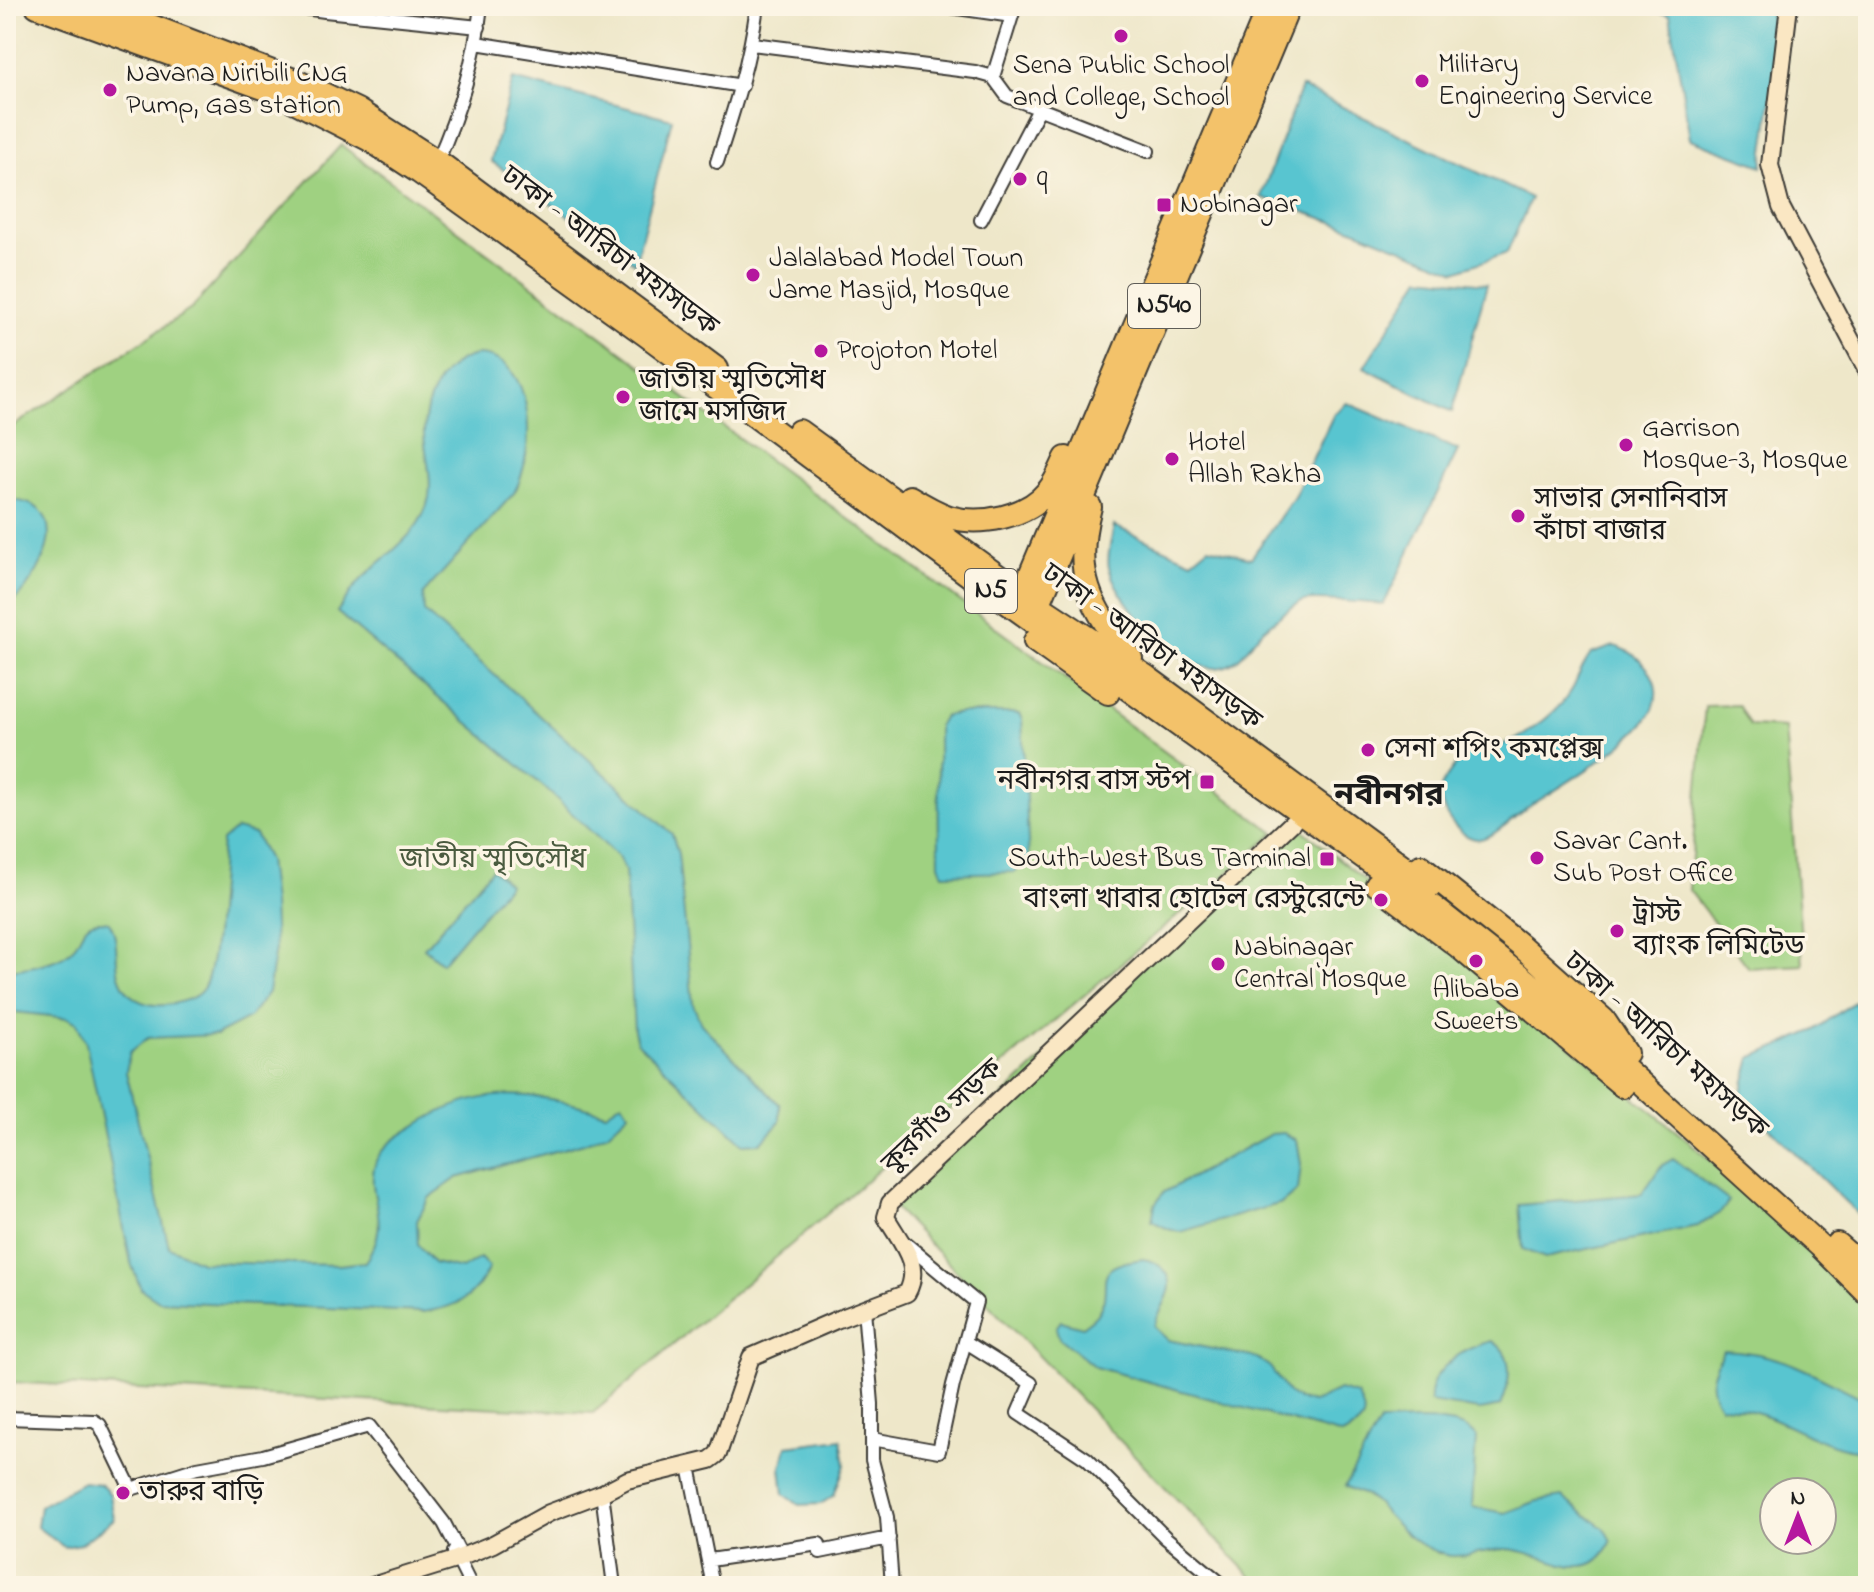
<svg xmlns="http://www.w3.org/2000/svg" width="1874" height="1592" font-family="'Indie Flower','Noto Sans Bengali',sans-serif">
  <rect width="100%" height="100%" fill="#fcf5e5"/>
  <filter id="ink" filterUnits="userSpaceOnUse"><feTurbulence type="fractalNoise" baseFrequency=".0125" numOctaves="2"/><feDisplacementMap in="SourceGraphic" scale="16" xChannelSelector="R" yChannelSelector="G"/><feConvolveMatrix kernelMatrix="1 2 1 2 8 2 1 2 1" color-interpolation-filters="sRGB"/></filter>
  <filter id="wash" filterUnits="userSpaceOnUse"><feTurbulence type="fractalNoise" baseFrequency=".006" numOctaves="4" result="noise"/><feDisplacementMap in="SourceGraphic" scale="32" xChannelSelector="R" yChannelSelector="G"/><feGaussianBlur stdDeviation="1.8" result="paint"/><feColorMatrix in="noise" values="0 0 0 0 0 0 0 0 0 0 0 0 0 0 0 0 0 1.4 0 .05"/><feComposite in="paint" operator="in"/></filter>
  <g filter="url(#wash)">
    <rect width="100%" height="100%" fill="#eee7c9"/>
    <path fill="#9fd181" stroke="#5e764e" stroke-width="2" fill-rule="evenodd" d="M341,145L1275,833L593,1413L6,1382V431L191,309Z
      M1738,705L1750,726L1785,728L1803,965L1749,968L1689,890L1705,706Z
      M1293,822L1687,1140L1868,1300V1586H1261L890,1203ZM1774,1492H1822V1540H1774Z"/>
    <path fill="#59c5d0" stroke="#3a7076" stroke-width="2" d="M1634,6H1784L1762,166L1690,139L1670,15Z
      M513,79L672,119L635,263L491,161Z
      M1301,87L1531,198L1507,253L1456,271L1353,229L1261,197Z
      M1421,277L1487,284L1452,412L1364,367Z
      M476,355C538,355 536,454 514,493L423,594L424,612L672,834L678,854L693,1004L701,1024L780,1105V1122L761,1143L743,1144L637,1042L634,1030L625,870L618,857L544,787L337,612C344,602 351,590 359,582C383,556 422,535 429,497C432,476 426,457 424,436C423,402 441,362 476,355Z
      M1347,403L1458,450L1384,604C1369,603 1314,598 1304,601C1294,604 1272,622 1263,630C1252,639 1244,658 1229,665C1187,684 1119,605 1109,568C1106,556 1112,538 1114,526L1192,561L1209,547L1251,558L1294,497L1334,414Z
      M6,500C80,500 43,581 6,607Z
      M1614,646C1631,650 1642,659 1651,674C1657,685 1658,697 1653,709C1640,740 1560,787 1530,806C1515,815 1498,835 1480,839C1460,842 1431,802 1443,783C1451,770 1462,754 1476,748C1483,745 1492,746 1500,745C1510,742 1524,736 1532,729C1548,718 1565,703 1574,686C1579,674 1583,664 1591,654Z
      M960,713H1011L1019,714L1022,719L1029,860L1014,872L943,874L939,864L938,726L944,716Z
      M236,829L255,834L268,860L273,903L275,949L268,992L249,1018L216,1035L148,1038L130,1052L126,1072L169,1247L201,1262L339,1265L365,1262C396,1218 363,1196 376,1161C382,1146 399,1136 412,1128C480,1083 531,1091 606,1113L622,1102L629,1113L608,1133L584,1143L457,1178L429,1198L417,1221L418,1245L434,1263L462,1269L480,1258L489,1267C475,1299 457,1307 423,1312L159,1301L141,1289L131,1263L86,1043L77,1023L68,1018L6,1011V971C23,968 42,966 57,959C89,947 73,915 109,922C124,945 107,974 132,996C142,1005 160,1007 172,1004C184,1001 198,998 204,987C217,963 219,873 222,841Z
      M492,869L509,884L442,963L424,948Z
      M1868,992V1224L1740,1099L1751,1058L1813,1031Z
      M1284,1133L1297,1140L1301,1164L1298,1190L1282,1203L1180,1232L1168,1229L1152,1221L1155,1204L1164,1192L1271,1134Z
      M1673,1159L1729,1201L1721,1212L1697,1226L1545,1258L1523,1249L1519,1205L1642,1194L1661,1166Z
      M1143,1259C1150,1260 1155,1262 1161,1267C1183,1285 1159,1306 1154,1327L1168,1340L1257,1358L1270,1367L1288,1393L1300,1400L1312,1403L1339,1390L1357,1395C1370,1417 1364,1425 1342,1435L1095,1367L1059,1338L1056,1328L1061,1321L1082,1327C1087,1323 1094,1319 1097,1314C1118,1284 1083,1267 1143,1259Z
      M1492,1341C1516,1354 1510,1384 1501,1406L1479,1410L1430,1402C1427,1370 1465,1347 1492,1341Z
      M1723,1350C1787,1353 1813,1375 1868,1401V1451C1816,1451 1776,1407 1720,1406C1705,1383 1713,1374 1723,1350Z
      M1380,1422C1406,1422 1460,1415 1476,1437L1472,1507L1505,1513L1537,1501L1562,1497L1605,1529L1611,1542C1589,1592 1542,1549 1506,1549C1487,1549 1463,1559 1445,1555C1417,1549 1394,1523 1377,1504C1371,1496 1355,1491 1345,1486Z
      M841,1439L845,1465L834,1495L821,1504L799,1505L784,1494L781,1467L787,1446Z
      M83,1482L100,1484L110,1494L114,1519L81,1544L64,1547L37,1527L40,1506Z"/>
  </g>
  <g filter="url(#ink)">
    <g fill="none" stroke-linecap="round" stroke-linejoin="round">
      <g stroke="#3c3a36" stroke-width="16">
        <path id="street" d="M303,6L304,8L325,11L479,27
          M944,6L1012,16
          M476,43L742,86
          M752,44L975,72L993,77L1007,96L1148,151
          M993,77L1015,6
          M437,162C459,113 475,59 481,6
          M717,162C734,110 750,60 757,6
          M981,220L1039,109
          M864,1309L872,1404V1460L887,1517L892,1586
          M966,1342L1031,1383L1018,1413L1087,1459L1166,1538L1224,1586
          M6,1418L94,1421L100,1425L131,1489L197,1468L263,1456L369,1426L444,1523L458,1550L454,1552L471,1586
          M872,1439L939,1451L953,1385L976,1302L905,1243
          M689,1466L713,1586
          M602,1493L614,1586
          M710,1560L819,1544L820,1552L889,1538"/>
      </g>
      <g stroke="#3c3a36" stroke-width="20">
        <path id="secondary" d="M1789,6L1770,165L1781,207L1868,372
          M372,1586L452,1561L493,1544L549,1513L602,1493L627,1480L710,1460L718,1454L751,1357L836,1320L907,1293C923,1264 899,1241 886,1217L890,1203L1293,822"/>
      </g>
      <g stroke="#3c3a36" stroke-width="26">
        <path id="highway" d="M37,6L280,94L370,140L419,172L646,335L981,584L1436,909L1543,994L1820,1246L1868,1294
          M99,6L296,81L357,110L441,164L717,369
          M799,431L1038,605L1147,677L1430,886
          M910,497C923,505 935,512 949,517C981,526 1027,517 1048,491C1056,482 1061,468 1066,458
          M1090,507C1072,575 1090,606 1131,658
          M1017,606L1269,6
          M1033,618L1289,6
          M1035,641L1108,693
          M1421,866L1521,946L1604,1020L1626,1053
          M1377,885L1459,947L1623,1086
          M1837,1244L1868,1271"/>
      </g>
      <use href="#street" stroke="#fff" stroke-width="12"/>
      <use href="#secondary" stroke="#fae7c3" stroke-width="16"/>
      <use href="#highway" stroke="#f3c26a" stroke-width="22"/>
    </g>
  </g>
  <g fill="#b5179e" stroke="#fcf5e5" stroke-width="3">
    <circle cx="1121" cy="36" r="8"/>
    <circle cx="1422" cy="81" r="8"/>
    <circle cx="110" cy="90" r="8"/>
    <circle cx="1020" cy="179" r="8"/>
    <rect x="1156" y="197" width="16" height="16" rx="4"/>
    <circle cx="753" cy="275" r="8"/>
    <circle cx="821" cy="351" r="8"/>
    <circle cx="623" cy="397" r="8"/>
    <circle cx="1626" cy="445" r="8"/>
    <circle cx="1172" cy="459" r="8"/>
    <circle cx="1518" cy="516" r="8"/>
    <circle cx="1368" cy="750" r="8"/>
    <rect x="1199" y="774" width="16" height="16" rx="4"/>
    <circle cx="1537" cy="858" r="8"/>
    <rect x="1319" y="851" width="16" height="16" rx="4"/>
    <circle cx="1381" cy="900" r="8"/>
    <circle cx="1617" cy="931" r="8"/>
    <circle cx="1476" cy="961" r="8"/>
    <circle cx="1218" cy="964" r="8"/>
    <circle cx="123" cy="1493" r="8"/>
  </g>
  <g text-anchor="middle" dominant-baseline="central" stroke-width="7" stroke-linejoin="round" paint-order="stroke">
    <g fill="#fcf5e5" stroke="#5f5d58" stroke-width="2">
      <rect x="1128" y="284" width="72" height="44" rx="6"/>
      <rect x="965" y="569" width="52" height="44" rx="6"/>
    </g>
    <g font-size="26" font-weight="bold" fill="#1c1c1c">
      <text x="1164" y="306">N540</text>
      <text x="991" y="591">N5</text>
    </g>
    <g font-size="28" fill="#1c1c1c" stroke="#fcf5e5" text-anchor="start">
      <text x="1438" y="65">Military<tspan x="1438" dy="32">Engineering Service</tspan></text>
      <text x="1121" y="66" text-anchor="middle">Sena Public School<tspan x="1121" dy="32">and College, School</tspan></text>
      <text x="126" y="74">Navana Niribili CNG<tspan x="126" dy="32">Pump, Gas station</tspan></text>
      <text x="1036" y="179">q</text>
      <text x="1180" y="205">Nobinagar</text>
      <text x="769" y="259">Jalalabad Model Town<tspan x="769" dy="32">Jame Masjid, Mosque</tspan></text>
      <text x="837" y="351">Projoton Motel</text>
      <text x="639" y="381">জাতীয় স্মৃতিসৌধ<tspan x="639" dy="32">জামে মসজিদ</tspan></text>
      <text x="1642" y="429">Garrison<tspan x="1642" dy="32">Mosque-3, Mosque</tspan></text>
      <text x="1188" y="443">Hotel<tspan x="1188" dy="32">Allah Rakha</tspan></text>
      <text x="1534" y="500">সাভার সেনানিবাস<tspan x="1534" dy="32">কাঁচা বাজার</tspan></text>
      <text x="1384" y="750">সেনা শপিং কমপ্লেক্স</text>
      <text x="1191" y="782" text-anchor="end">নবীনগর বাস স্টপ</text>
      <text x="1553" y="842">Savar Cant.<tspan x="1553" dy="32">Sub Post Office</tspan></text>
      <text x="1311" y="859" text-anchor="end">South-West Bus Tarminal</text>
      <text x="1365" y="900" text-anchor="end">বাংলা খাবার হোটেল রেস্টুরেন্টে</text>
      <text x="1633" y="915">ট্রাস্ট<tspan x="1633" dy="32">ব্যাংক লিমিটেড</tspan></text>
      <text x="1234" y="948">Nabinagar<tspan x="1234" dy="32">Central Mosque</tspan></text>
      <text x="1476" y="990" text-anchor="middle">Alibaba<tspan x="1476" dy="32">Sweets</tspan></text>
      <text x="139" y="1493">তারুর বাড়ি</text>
    </g>
    <g font-size="28" fill="#1c1c1c" stroke="#fcf5e5">
      <text transform="translate(609 252) rotate(37)">ঢাকা - আরিচা মহাসড়ক</text>
      <text transform="translate(1151 648) rotate(36)">ঢাকা - আরিচা মহাসড়ক</text>
      <text transform="translate(1665 1046) rotate(42)">ঢাকা - আরিচা মহাসড়ক</text>
      <text transform="translate(943 1117) rotate(-43)">কুরগাঁও সড়ক</text>
    </g>
    <g font-size="28" fill="#4a5b3f" stroke="#fcf5e5">
      <text x="493" y="860">জাতীয় স্মৃতিসৌধ</text>
    </g>
    <g font-size="32" font-weight="bold" fill="#1c1c1c" stroke="#fcf5e5">
      <text x="1389" y="796">নবীনগর</text>
    </g>
  </g>
  <rect width="1874" height="1592" fill="none" stroke="#fcf5e5" stroke-width="32"/>
  <g transform="translate(1798 1516)"><circle r="38" fill="#fcf5e5" stroke="#a29e95" stroke-width="2"/>
  <path d="M0-6L14 30L0 20L-14 30Z" fill="#b5179e"/>
  <text y="-12" font-size="22" font-weight="bold" text-anchor="middle" fill="#1c1c1c">N</text>
  </g>
</svg>
